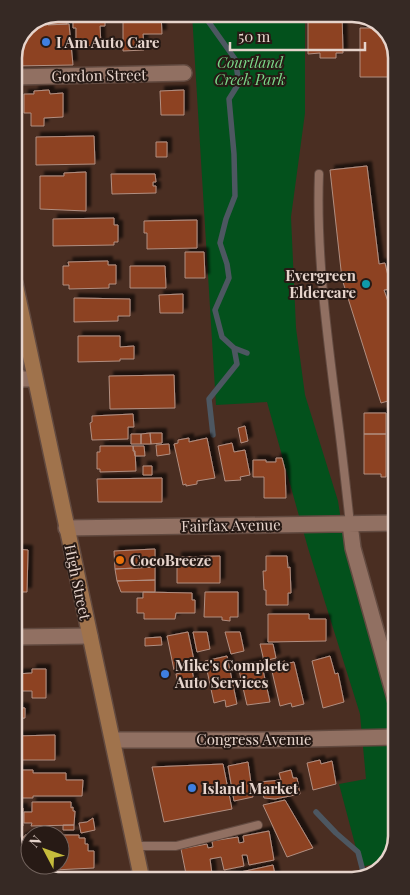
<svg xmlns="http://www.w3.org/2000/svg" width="410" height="895" font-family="'Playfair Display',serif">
  <defs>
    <filter id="shadow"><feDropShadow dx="4.5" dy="-4.5" stdDeviation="1" flood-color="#0009"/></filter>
  </defs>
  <rect width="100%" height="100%" fill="#4a2e22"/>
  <path fill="#03511c" d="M192,14H305V113L291,217L296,328L305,395L338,501L346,554L364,609L389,700L396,733V839L387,863L377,871L374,864L361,867L339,784L366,779L360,714L308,548L267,402L216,405Z"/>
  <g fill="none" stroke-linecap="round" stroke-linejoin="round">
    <path stroke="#4d5761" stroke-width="5.5" d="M203,14L235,59L239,83L229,99L234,154L235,196L226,219L220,243L227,264L229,278L215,310L222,337L234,348L237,364L209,399L213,435
      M234,348L247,353
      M316,812L336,833L358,852L365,879"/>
  </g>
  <path fill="#8d4220" stroke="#b18e81" filter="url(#shadow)" d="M59,14H66L67,24L48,25V18Z
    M73,14H105V26H100L101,46H83V45H76V28H73Z
    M123,14H161L162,34H143L144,50L123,51Z
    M308,14H342L343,53H336V58H320V53L308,54Z
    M69,24L73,65L14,66V56L27,27L33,25Z
    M360,28H382L394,44V77H360Z
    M49,90L50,94L63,93V117L44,118V126H31V113H24V94H34V91Z
    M184,90V115H161L160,91Z
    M94,136L95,164L36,165V137Z
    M156,142H167V157H156Z
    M367,166L379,264L385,263L391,289L384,290L395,322V399L381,403L342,279L330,170Z
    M86,172V211L40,209V176H64V173Z
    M111,174H155L156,182H153V186H156V193L112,194Z
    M114,218V225H118V242H114V245L53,246V219Z
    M197,220V248L147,249V233H144V221Z
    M185,252H204L205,278H185Z
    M108,261V265H116V284H109V288L69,289V285H63V266H69L68,262Z
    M130,266H165L166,288H130Z
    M183,294V313H160L159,295Z
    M74,298L130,299V316H118V321L74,322Z
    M78,336H120V347L134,346V359H120V361L78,362Z
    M174,375L175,408L110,409L109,376Z
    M364,413H386V434H364Z
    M133,414L134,427H128V439L92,440L90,423L92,422V416Z
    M391,424H395V441H392Z
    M245,426L248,441L241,443L238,428Z
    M150,433H162V443L151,444Z
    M150,433L151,444H141V434Z
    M131,434H141V444H131Z
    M364,434H386V477H381V474H364Z
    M189,438V442L207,438L215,478L197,481V484L186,486V484L183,485L174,444L178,443V440Z
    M392,441H395V454H391Z
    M232,443L234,452L245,450L250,475L240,477L241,480L225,481L218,446Z
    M169,444L170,454L157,456L156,445Z
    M100,446H133V451H135L136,471L100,472V469H97V452H100Z
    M133,446H144L145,456H135Z
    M276,458H282L285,470L286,498H264V477H253V460H266V462H276Z
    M143,466H152V475H143Z
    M162,478V502H98L97,479Z
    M15,549L28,550L27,592H17V597H15Z
    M155,549V567L115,569L114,551Z
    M220,556V583H177V557Z
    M266,556H287L288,568L290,567L291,593H288V605H266V590H264L263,571H266Z
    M155,567V580L117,581L115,569Z
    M155,580V592H121L117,581Z
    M143,592L192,593V600H195V613H176L175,619H144V613H137V598H143Z
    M205,592H238V617H230V621L222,620V617H204Z
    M268,614H309V619H326V641L268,642Z
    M188,632L195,665L174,670L167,636Z
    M193,632H207L210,649L197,652Z
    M225,632H240L244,651L231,654Z
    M161,637L162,645L145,646V638Z
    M260,644H273L276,658L264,661Z
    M227,656L237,704L226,707L225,700L214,703L205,661Z
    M330,656L335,674L338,673L344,702L323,708L312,661Z
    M261,661L270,702L247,705L238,666Z
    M285,661V664L294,662L304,704L292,707L291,703L280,706L271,667H274L273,664Z
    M32,669H46V698H32V691H21V694H16V674L32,673Z
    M192,670L194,680L178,684L176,674Z
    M16,707L25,708V718L16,719Z
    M55,735V760H16V736Z
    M320,760L321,764L332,761L336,784L313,790L307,763Z
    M248,762L253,797L234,801L228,766Z
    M223,764L232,809L164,822L152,767Z
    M16,770H33V773H66V780H83L82,796H33V798H16Z
    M291,770L293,778H297L300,794L275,799L264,798L260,782L281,780L279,773Z
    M285,800L313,848L287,857L263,805Z
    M32,802H71V808L73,807V811H75L74,825L31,826L32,823H24V812H32Z
    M16,808H23V826H16Z
    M93,818L95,830L81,833L79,823L87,822Z
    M63,825H74V830H63Z
    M269,831L274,860L249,865L247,855H242L244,866L224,870L221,857L210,859L212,874L187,879L181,849L207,844L208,848L213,847L212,841L238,837L239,843L244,842L243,836Z
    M25,835H30V865H38V867H31V871L18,854V841H20L21,837H25Z
    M57,835H79V838H85V844H88V851H94V868L54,870V868H48V865H60V835Z
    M273,865L276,879L192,880L212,875L213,878Z"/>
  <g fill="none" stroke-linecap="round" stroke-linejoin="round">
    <g stroke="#624a40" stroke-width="10">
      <path id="service" d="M319,174C316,254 327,334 337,413C342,450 346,487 350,524
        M134,846H176L258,825"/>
    </g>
    <g stroke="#624a40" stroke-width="18">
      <path id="minor" d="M14,77L184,73
        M15,379H34
        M350,524L353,548L396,702
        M66,528L395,523
        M16,637L90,636
        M113,740H264L396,737"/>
    </g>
    <g stroke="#624a40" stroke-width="18">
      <path id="secondary" d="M15,283L142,880"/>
    </g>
    <use href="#service" stroke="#917062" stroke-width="8"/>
    <use href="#minor" stroke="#917062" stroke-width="15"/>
    <use href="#secondary" stroke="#a0734c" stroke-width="15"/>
  </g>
  <g fill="#3f7fe0" stroke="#271a15" stroke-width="2">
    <circle cx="46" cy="42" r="5"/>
    <circle cx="165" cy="674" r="5"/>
    <circle cx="192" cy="788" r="5"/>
  </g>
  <circle fill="#0f9aa8" stroke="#271a15" stroke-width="2" cx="366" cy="284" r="5"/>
  <circle fill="#e8710a" stroke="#271a15" stroke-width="2" cx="120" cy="560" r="5"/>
  <g text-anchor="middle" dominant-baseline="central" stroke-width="4" stroke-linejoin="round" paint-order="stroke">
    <g font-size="15" font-weight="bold" fill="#e6d4cc" stroke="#271a15" text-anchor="start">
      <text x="56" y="42">I Am Auto Care</text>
      <text x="356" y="275" text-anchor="end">Evergreen<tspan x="356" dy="17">Eldercare</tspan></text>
      <text x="130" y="560">CocoBreeze</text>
      <text x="175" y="665">Mike's Complete<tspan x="175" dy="17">Auto Services</tspan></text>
      <text x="202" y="788">Island Market</text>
    </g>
    <g font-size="15" font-style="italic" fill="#7bd889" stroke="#271a15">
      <text x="250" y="62">Courtland<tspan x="250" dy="17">Creek Park</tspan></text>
    </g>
    <g font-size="15" fill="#e6d4cc" stroke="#271a15">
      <text transform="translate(99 75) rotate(-1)">Gordon Street</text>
      <text transform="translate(231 525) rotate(-1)">Fairfax Avenue</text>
      <text transform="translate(78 582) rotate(78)">High Street</text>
      <text x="254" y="739">Congress Avenue</text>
    </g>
  </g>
  <path d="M0 0H410V895H0ZM58 22H352A36 36 0 0 1 388 58V836A36 36 0 0 1 352 872H58A36 36 0 0 1 22 836V58A36 36 0 0 1 58 22Z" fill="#362924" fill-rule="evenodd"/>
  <path fill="none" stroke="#e6d4cc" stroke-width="2.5" d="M58 22H352A36 36 0 0 1 388 58V836A36 36 0 0 1 352 872H58A36 36 0 0 1 22 836V58A36 36 0 0 1 58 22Z"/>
  <g transform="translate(45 850) rotate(311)"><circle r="24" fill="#271a15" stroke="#73645e"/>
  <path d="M0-4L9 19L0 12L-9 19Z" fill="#c6bc3c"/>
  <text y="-8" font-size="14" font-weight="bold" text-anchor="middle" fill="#e6d4cc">N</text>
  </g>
  <path d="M230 42v8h135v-8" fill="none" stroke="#e6d4cc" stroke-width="2.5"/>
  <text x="238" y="42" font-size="15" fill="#e6d4cc" stroke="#271a15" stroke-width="4" paint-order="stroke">50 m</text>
</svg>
